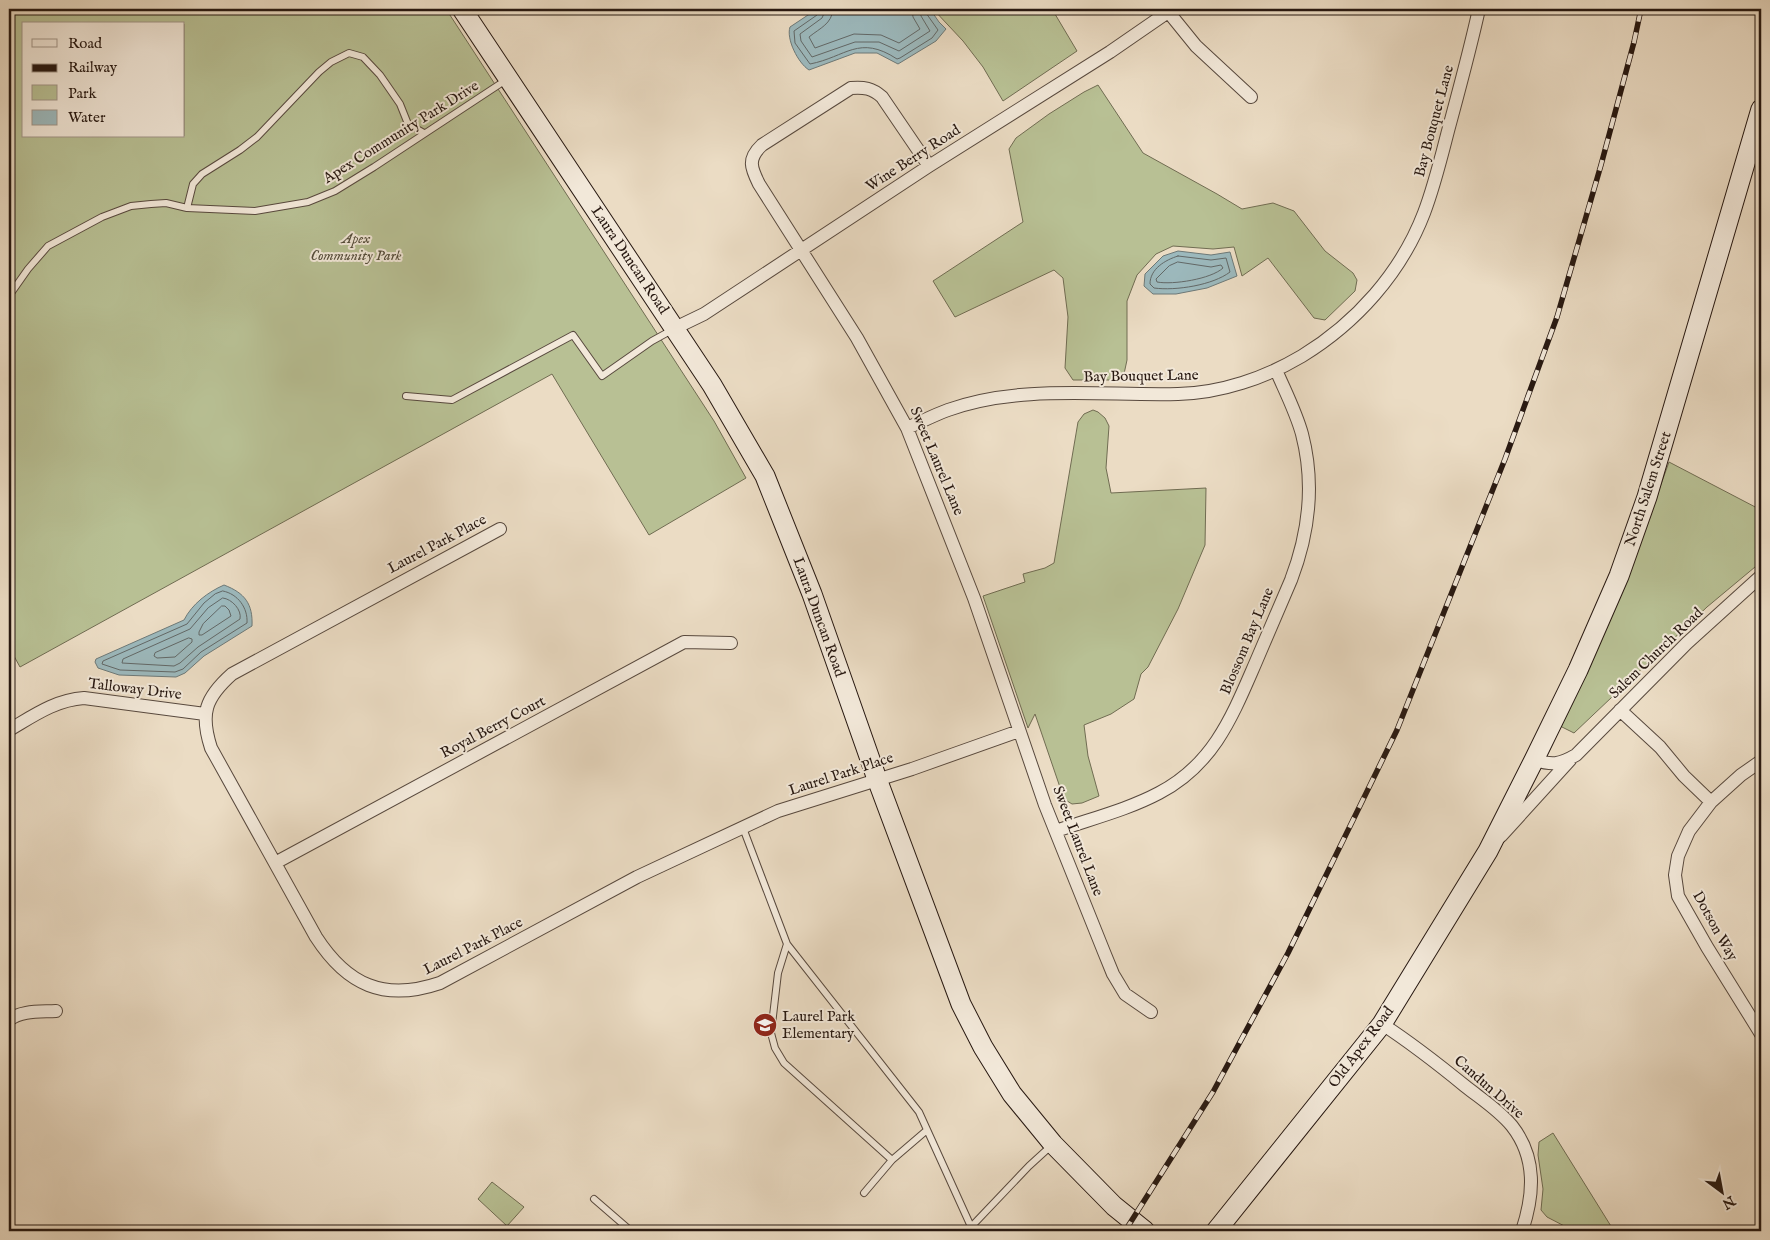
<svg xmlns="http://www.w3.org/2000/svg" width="1770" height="1240" font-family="'IM FELL English',serif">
  <rect width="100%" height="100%" fill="#ebdcc4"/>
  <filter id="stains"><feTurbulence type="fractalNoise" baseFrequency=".004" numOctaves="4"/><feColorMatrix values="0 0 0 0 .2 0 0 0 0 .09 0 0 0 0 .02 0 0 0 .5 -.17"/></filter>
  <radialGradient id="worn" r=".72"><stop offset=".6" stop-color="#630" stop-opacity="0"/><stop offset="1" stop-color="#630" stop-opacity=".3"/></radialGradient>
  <path fill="#b8c094" stroke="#706c52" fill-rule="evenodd" d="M9,9H446L714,421L746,478L649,535L552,374L20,667L9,647ZM24,24H184V136H24Z
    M933,9H1052L1077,51L1003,101L983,67L963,41Z
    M1098,85L1143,153L1217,194L1242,209L1273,203L1294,211L1325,251L1353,273L1357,280L1355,291L1325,320L1314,318L1268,258L1242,276L1234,247L1213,249L1173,246L1156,254L1137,275L1127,301V360L1124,374L1113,380H1073L1065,368L1068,317L1063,278L1054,270L955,317L933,281L1023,222L1009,149L1016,138L1049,114L1084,92Z
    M1093,410L1098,412L1105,418L1109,426L1106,468L1111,493L1206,488L1205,545L1178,609L1148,667L1141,674L1134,699L1111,714L1084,725L1088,756L1099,796L1082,803L1072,804L1064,799L1035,714L1028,728L983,596L1025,582L1023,574L1045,568L1054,563L1078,422L1084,414Z
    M1669,462L1761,510V562L1707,607L1574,733L1560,726L1631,568Z
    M1553,1133L1614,1231H1574L1547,1217L1541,1210L1543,1189L1538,1155L1539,1142Z
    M492,1182L524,1207L507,1226L478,1199Z"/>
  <path fill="#9cb9bd" stroke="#6d7978" d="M817,9H930L939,22L946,29L936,41L898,64L877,53H855L809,70C798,63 786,39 790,27Z
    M1178,251L1211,255L1230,252L1237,276L1207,288L1176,294H1153L1144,286L1145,274L1163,256Z
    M224,585C245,593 253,604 252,626L204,656L185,673L176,677L119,675L98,668L95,662L96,659L184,620C192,604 208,592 224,585Z"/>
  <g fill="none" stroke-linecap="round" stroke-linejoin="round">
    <path stroke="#626867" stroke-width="1" d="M819,9L817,15L794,31L795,43L810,64C846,57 859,34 897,59L900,58L932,38L938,30L926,13V9
      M826,9L822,18L800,34L801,41L812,57L855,42H879L899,51L930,31L921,16L920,9
      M833,9C832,24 820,28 809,37L815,48L854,34L881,35L899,43L920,29L913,17L912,9
      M1178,256L1211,260L1226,258L1230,272C1213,285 1176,291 1154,288L1150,284C1150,269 1165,260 1178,256Z
      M1178,262L1211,267L1221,265L1223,268C1211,279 1173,285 1157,282L1156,279L1169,266Z
      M223,591C238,594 248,608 247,623L201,652L183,669L175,672L120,670L102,664L103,661L187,624L204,603L215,594Z
      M223,598C232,599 242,610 240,619L198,647L180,663L174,666L122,663L123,659L190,629L208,608Z
      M222,606H225L229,610L231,616L202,635H199V632L203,624Z
      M189,638L192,639V642L175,657L157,658L154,656L155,653Z"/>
    <g stroke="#58493e" stroke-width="8">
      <path id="lane" d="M187,208L193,184L202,174L240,150L257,137L319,72L331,62L349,53L363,57L380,75L400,104L408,124L424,133
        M9,296L28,269L48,246L102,217L131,206L151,204L166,203L187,208L255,211L308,202L335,191L374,167L506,80
        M406,396L452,400L573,335L602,376L652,341L672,330
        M743,828L787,944L919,1112L973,1231
        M787,944L778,973L771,1033L775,1048L784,1063L892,1160
        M864,1193L892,1160L927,1130
        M594,1199L631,1231
        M971,1227L1029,1166L1052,1145"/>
    </g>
    <g stroke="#58493e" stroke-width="14">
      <path id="street" d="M1166,9L1196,46L1251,97
        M929,166L882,97C872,88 864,87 851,88L762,145C747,159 751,168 759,184L857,338L907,428L974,598L1045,805L1104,952L1113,974L1125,994L1151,1012
        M675,328L704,314L929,166L1110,52L1168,12
        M907,428C921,422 934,415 948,410C1019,384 1104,396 1178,394C1221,393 1265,378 1302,356C1356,323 1401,273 1424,213C1434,187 1441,158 1448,131C1459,90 1470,50 1479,9
        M500,529L232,674C205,698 200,714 211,748L316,937C347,985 384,1002 440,983L637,877L778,811L912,769L1019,731
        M1620,710L1660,747L1684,776L1711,802L1689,831L1678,856L1675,875L1678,896L1707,947L1761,1034
        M9,730C33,716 55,700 84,698L205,714
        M1534,760C1552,765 1559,765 1576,755L1687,643L1761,576
        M1711,802L1741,775L1761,761
        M1056,831C1090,819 1127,810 1159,793C1213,765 1232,717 1255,664C1267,636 1279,608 1291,580C1309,533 1315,484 1302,434C1296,412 1285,391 1276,370
        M1501,836L1570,760
        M275,863L684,642L731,643
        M9,1020C21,1010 41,1012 56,1011
        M1382,1024C1411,1043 1438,1064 1465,1086C1480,1098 1499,1110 1512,1126C1537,1158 1534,1195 1522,1231"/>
    </g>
    <g stroke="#271811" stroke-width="21">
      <path id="secondary" d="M462,9L712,385L765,476L812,594L877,779L961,1004L983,1047L1012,1094L1053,1144L1114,1206L1145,1231
        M1216,1231L1382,1024L1488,851L1534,760L1578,670L1619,576L1647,497L1761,109"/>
    </g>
    <use href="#lane" stroke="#f2e8d9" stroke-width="6"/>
    <use href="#street" stroke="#f2e8d9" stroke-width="12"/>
    <use href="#secondary" stroke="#f2e8d9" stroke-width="19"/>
    <g stroke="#271811" stroke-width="5.5">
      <path id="rail" d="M1125,1231L1213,1092L1288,953L1397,730L1505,459L1557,317L1601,165L1634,42L1641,9"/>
    </g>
    <use href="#rail" stroke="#f2e8d9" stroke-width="4" stroke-dasharray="11" stroke-linecap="butt"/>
  </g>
  <defs>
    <g id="school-disc" transform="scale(1.25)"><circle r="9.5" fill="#8f2418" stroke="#f2e8d9"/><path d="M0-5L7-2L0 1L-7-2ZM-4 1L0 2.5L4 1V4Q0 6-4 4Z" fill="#fff"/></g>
  </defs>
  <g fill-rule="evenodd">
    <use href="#school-disc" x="765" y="1025"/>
  </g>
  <g text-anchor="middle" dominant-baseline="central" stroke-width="4" stroke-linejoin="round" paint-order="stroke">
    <g font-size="15" fill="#271811" stroke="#f2e8d9">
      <text transform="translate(1434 121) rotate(-75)">Bay Bouquet Lane</text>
      <text transform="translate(401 132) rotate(-32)">Apex Community Park Drive</text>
      <text transform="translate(913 158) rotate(-33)">Wine Berry Road</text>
      <text transform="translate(630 260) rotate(56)">Laura Duncan Road</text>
      <text transform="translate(1141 376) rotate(-1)">Bay Bouquet Lane</text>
      <text transform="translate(937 461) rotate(67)">Sweet Laurel Lane</text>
      <text transform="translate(1648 489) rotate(-72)">North Salem Street</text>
      <text transform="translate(437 544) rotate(-28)">Laurel Park Place</text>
      <text transform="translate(819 617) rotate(70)">Laura Duncan Road</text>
      <text transform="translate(1247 641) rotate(-67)">Blossom Bay Lane</text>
      <text transform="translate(1656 653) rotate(-44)">Salem Church Road</text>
      <text transform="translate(135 689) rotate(7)">Talloway Drive</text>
      <text transform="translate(493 727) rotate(-28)">Royal Berry Court</text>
      <text transform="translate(841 774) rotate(-18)">Laurel Park Place</text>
      <text transform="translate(1078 841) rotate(69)">Sweet Laurel Lane</text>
      <text transform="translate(1715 926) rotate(61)">Dotson Way</text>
      <text transform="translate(473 946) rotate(-27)">Laurel Park Place</text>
      <text transform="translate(1361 1047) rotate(-53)">Old Apex Road</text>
      <text transform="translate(1489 1087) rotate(41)">Candun Drive</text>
    </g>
    <g font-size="15" font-style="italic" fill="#524a38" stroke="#f2e8d9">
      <text x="356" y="238">Apex<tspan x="356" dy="17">Community Park</tspan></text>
    </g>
    <g font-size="15" fill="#271811" stroke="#f2e8d9" text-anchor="start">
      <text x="782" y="1016">Laurel Park<tspan x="782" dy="17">Elementary</tspan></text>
    </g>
  </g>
  <rect width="1770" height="1240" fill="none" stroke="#ebdcc4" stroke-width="30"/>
  <rect x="10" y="10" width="1750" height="1220" fill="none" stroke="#271811" stroke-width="2.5"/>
  <rect x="15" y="15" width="1740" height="1210" fill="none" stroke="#271811"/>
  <rect x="22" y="22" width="162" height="115" fill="#f2e8d9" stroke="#a19589"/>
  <rect x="32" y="39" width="25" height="8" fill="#f2e8d9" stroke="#a19589"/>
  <text x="68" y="48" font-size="15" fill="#271811">Road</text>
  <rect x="32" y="64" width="25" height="8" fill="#271811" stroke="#a19589"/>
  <text x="68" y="72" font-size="15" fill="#271811">Railway</text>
  <rect x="32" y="85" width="25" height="15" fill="#b8c094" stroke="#a19589"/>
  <text x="68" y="98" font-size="15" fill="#271811">Park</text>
  <rect x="32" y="110" width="25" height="15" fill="#9cb9bd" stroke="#a19589"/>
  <text x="68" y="122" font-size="15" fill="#271811">Water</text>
  <g transform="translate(1722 1192) rotate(148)" stroke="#f2e8d9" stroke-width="4" paint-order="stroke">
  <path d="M0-4L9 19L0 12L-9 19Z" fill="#271811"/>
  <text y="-8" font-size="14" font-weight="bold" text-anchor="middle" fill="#271811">N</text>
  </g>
  <rect width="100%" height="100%" filter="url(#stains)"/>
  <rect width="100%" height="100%" fill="url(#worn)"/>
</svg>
